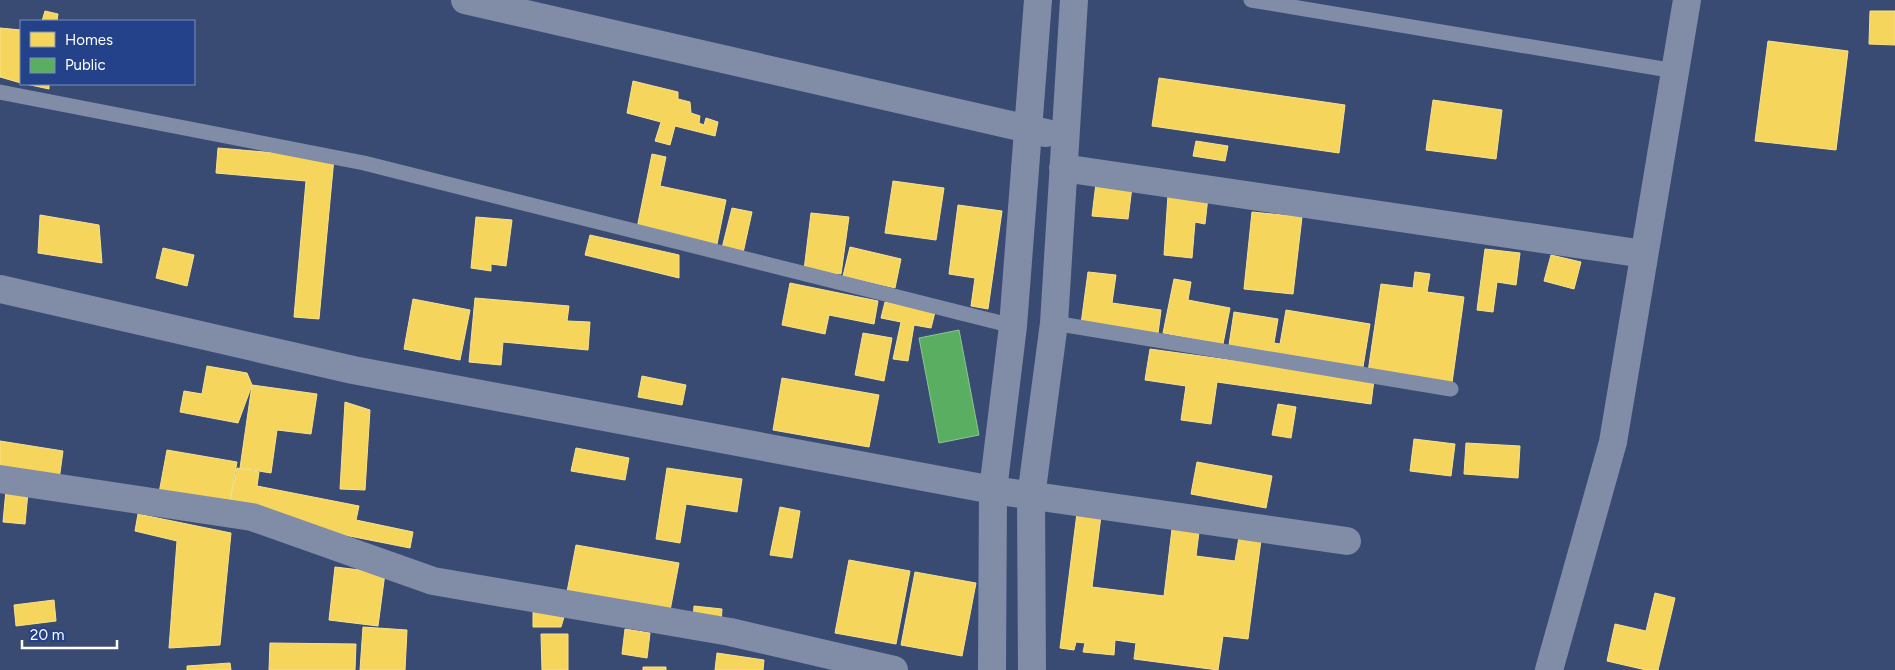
<svg xmlns="http://www.w3.org/2000/svg" width="1895" height="670" font-family="Figtree,sans-serif">
  <rect width="100%" height="100%" fill="#3a4b73"/>
  <path fill="#f6d55c" stroke="#f9e28d" d="M45,11L58,14L57,21H42Z
    M1870,11H1895V45L1869,44Z
    M0,28L21,30V83L0,77Z
    M1768,41L1848,51L1836,150L1755,141Z
    M1159,78L1345,105L1339,153L1152,126Z
    M633,81L678,92V99L690,102L691,113L700,116L699,123L704,125L706,118L718,122L715,136L675,126L670,145L655,141L661,122L627,113Z
    M26,84H49V89Z
    M1433,100L1502,110L1496,159L1426,150Z
    M1196,141L1228,146L1225,161L1193,156Z
    M218,148L334,158L319,319L294,317L306,181L216,173Z
    M652,154L666,157L660,186L726,200L717,244L637,228Z
    M893,181L944,188L936,240L885,233Z
    M1096,183L1132,187L1128,219L1092,216Z
    M1168,195L1208,197L1205,224L1195,222L1192,258L1164,255Z
    M958,205L1002,211L988,309L971,306L975,278L949,274Z
    M732,208L752,212L743,253L722,248Z
    M1252,212L1302,217L1293,294L1244,289Z
    M811,213L849,217L841,274L804,270Z
    M40,215L99,225L102,263L38,253Z
    M476,217L512,220L506,266L491,264V271L471,268Z
    M590,235L679,255V278L585,255Z
    M850,247L901,259L895,288L843,276Z
    M163,248L194,255L187,286L156,278Z
    M1485,249L1520,253L1516,285L1497,282L1493,312L1477,310Z
    M1551,255L1581,262L1574,289L1544,281Z
    M1088,272L1116,275L1112,303L1161,310L1158,334L1081,324Z
    M1415,272L1430,274L1427,292L1464,297L1452,383L1368,372L1381,284L1413,288Z
    M1174,279L1191,282L1188,300L1230,308L1223,344L1163,333Z
    M790,283L878,301L874,324L829,315L825,334L782,325Z
    M475,298L569,306L567,321L590,322L588,350L503,342L501,365L469,362Z
    M413,299L470,310L460,360L404,349Z
    M885,302L935,312L931,328L914,325L908,361L893,359L901,322L881,318Z
    M1286,310L1370,324L1363,367L1229,345L1234,312L1278,319L1274,343L1280,344Z
    M863,333L892,338L884,381L855,375Z
    M1150,349L1374,380L1371,404L1217,382L1211,424L1181,420L1186,386L1145,380Z
    M207,366L247,373L252,385L238,423L180,412L184,391L202,394Z
    M642,376L686,385L682,405L638,397Z
    M782,378L879,395L869,447L773,430Z
    M252,385L317,394L311,434L277,430L271,473L240,468Z
    M345,402L370,410L365,490L340,489Z
    M1278,404L1296,407L1291,438L1272,435Z
    M1414,439L1455,444L1451,476L1410,471Z
    M0,441L63,451L59,480L0,471Z
    M1466,443L1520,446L1518,478L1464,474Z
    M576,448L629,458L625,480L571,471Z
    M167,450L237,462L229,506L159,493Z
    M1197,462L1272,476L1266,508L1191,494Z
    M237,468L259,472L257,486L359,506L356,520L413,532L410,548L228,512Z
    M667,468L742,479L737,512L686,504L680,543L656,539Z
    M6,490L28,492L25,524L3,522Z
    M780,507L800,511L792,558L770,555Z
    M1077,513L1101,516L1092,587L1164,596L1172,529L1199,532L1196,556L1235,561L1239,537L1261,540L1248,639L1223,636L1218,670L1134,659L1136,643L1115,640L1114,655L1083,652L1085,643L1076,642L1074,650L1060,648Z
    M138,514L231,533L220,645L169,648L177,541L135,531Z
    M576,545L679,563L669,616L566,597Z
    M849,560L910,571L896,644L835,633Z
    M335,567L385,573L378,626L329,620Z
    M915,572L976,583L962,656L901,645Z
    M1655,593L1675,598L1658,670H1646L1607,661L1615,624L1646,631Z
    M54,600L56,621L16,626L14,605Z
    M694,606L722,609L721,624L693,621Z
    M533,609L564,617L561,627H533Z
    M363,627L407,630L405,670H360Z
    M625,629L650,633L647,658L622,654Z
    M541,634H568V670H542Z
    M270,643L356,644L355,670H269Z
    M717,653L764,660L763,670H715Z
    M230,663L231,670H187V666Z
    M643,667H666V670H643Z"/>
  <path fill="#5aae61" stroke="#8cc690" d="M959,330L979,435L939,443L919,338Z"/>
  <g fill="none" stroke-linecap="round" stroke-linejoin="round">
    <path stroke="#818ca7" stroke-width="15" d="M1251,0L1675,71
      M0,92L364,163L1013,326
      M1054,323L1451,389"/>
    <path stroke="#818ca7" stroke-width="28" d="M465,0L1046,133
      M1063,168L1644,254
      M0,289L353,370L993,490L1347,541
      M0,479L252,517L433,581L730,632L894,670
      M992,670L993,490L1013,326L1038,0
      M1032,670L1031,497L1054,323L1074,0
      M1549,670L1613,442L1687,0"/>
  </g>
  <rect x="20" y="20" width="175" height="65" fill="#23428a" stroke="#7b8eb9"/>
  <rect x="30" y="32" width="25" height="15" fill="#f6d55c" stroke="#7b8eb9"/>
  <text x="65" y="45" font-size="15" fill="#ffffff">Homes</text>
  <rect x="30" y="58" width="25" height="15" fill="#5aae61" stroke="#7b8eb9"/>
  <text x="65" y="70" font-size="15" fill="#ffffff">Public</text>
  <path d="M22 640v8h95v-8" fill="none" stroke="#ffffff" stroke-width="2.5"/>
  <text x="30" y="640" font-size="15" fill="#ffffff" stroke="#23428a" stroke-width="4" paint-order="stroke">20 m</text>
</svg>
